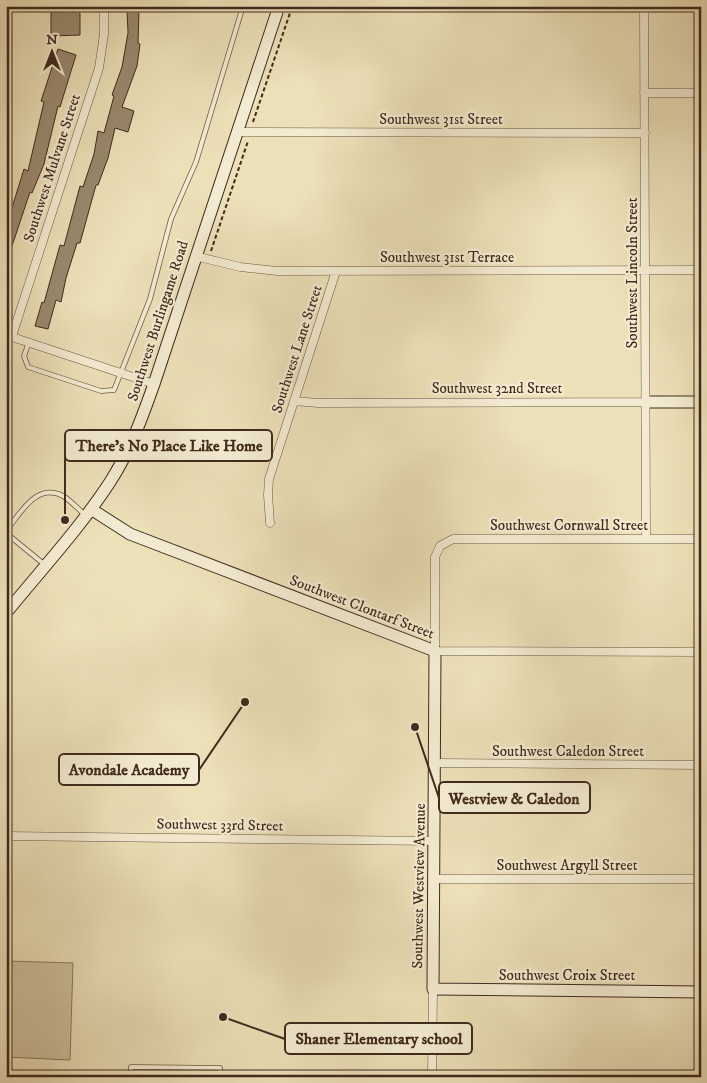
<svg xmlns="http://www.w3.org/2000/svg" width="707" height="1083" font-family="'IM FELL DW Pica',serif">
  <rect width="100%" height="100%" fill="#ece0b8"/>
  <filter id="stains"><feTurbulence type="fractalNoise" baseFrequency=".004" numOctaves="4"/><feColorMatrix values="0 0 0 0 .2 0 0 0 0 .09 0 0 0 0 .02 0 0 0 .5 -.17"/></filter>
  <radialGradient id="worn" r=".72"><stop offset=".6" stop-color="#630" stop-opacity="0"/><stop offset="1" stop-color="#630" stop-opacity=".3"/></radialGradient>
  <path fill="#cfc19e" stroke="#88765e" d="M6,961L73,963L70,1060L6,1057Z"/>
  <path fill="#99896e" stroke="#402a1d" d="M127,9H139L138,43L140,44L137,66L122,107L134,111L128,132L115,128L108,158L98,185H96L80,243H77L66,278L61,302L56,300L48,329L35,326L42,302L44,303L60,245L64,246L80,186L83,187L94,154L98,131L104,133L114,96L112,95L122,67L128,33Z
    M51,12H80V35L51,36Z
    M58,49L76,55L60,107L58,106L44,164L32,193L30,192L6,264V227L24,169L28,171L44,102L41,101Z"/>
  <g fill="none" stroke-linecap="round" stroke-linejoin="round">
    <g stroke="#6b5844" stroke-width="5.5">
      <path id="lane" d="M29,342L24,356L28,367L101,391L114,390L150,299L171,219L196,162L243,6
        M6,531C20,514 36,482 63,496C70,500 77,508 84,514
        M6,533L45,565
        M131,1077V1067L220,1068V1077"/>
    </g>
    <g stroke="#6b5844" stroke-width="9">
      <path id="street" d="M257,6H271
        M644,6L646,539
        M644,93H701
        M237,132L645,133
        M195,256L240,267L277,271L701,270
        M6,335L154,384
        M12,336L99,68L104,34V6
        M294,401L318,403L646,402
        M270,523L268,495L269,479L336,271
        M701,539H453L440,546L435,557V651L701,652
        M435,763L701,765
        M6,836L434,841
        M434,879H701
        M432,1077L433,989"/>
    </g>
    <g stroke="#402a1d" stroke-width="13">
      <path id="secondary" d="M646,402H701
        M91,509L130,534L435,651L433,989L701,992
        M6,613C41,570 80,528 110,482C130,451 142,418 154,384L279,6"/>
    </g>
    <path stroke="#402a1d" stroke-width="2" stroke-dasharray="4 2.5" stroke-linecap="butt" d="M253,122L290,13
      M211,251L248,141"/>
    <use href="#lane" stroke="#f3ebd1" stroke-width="4"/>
    <use href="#street" stroke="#f3ebd1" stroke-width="8"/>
    <use href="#secondary" stroke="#f3ebd1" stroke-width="11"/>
  </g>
  <g text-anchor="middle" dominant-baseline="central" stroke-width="4.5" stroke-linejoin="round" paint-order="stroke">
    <g font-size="15" fill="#402a1d" stroke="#f3ebd1">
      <text x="441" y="119">Southwest 31st Street</text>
      <text transform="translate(52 168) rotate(-72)">Southwest Mulvane Street</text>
      <text x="447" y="257">Southwest 31st Terrace</text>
      <text transform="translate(632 273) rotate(-90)">Southwest Lincoln Street</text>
      <text transform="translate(158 321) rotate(-72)">Southwest Burlingame Road</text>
      <text transform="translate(297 349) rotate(-72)">Southwest Lane Street</text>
      <text x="497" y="388">Southwest 32nd Street</text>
      <text x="569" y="525">Southwest Cornwall Street</text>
      <text transform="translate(362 607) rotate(21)">Southwest Clontarf Street</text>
      <text x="568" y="751">Southwest Caledon Street</text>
      <text transform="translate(220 825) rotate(1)">Southwest 33rd Street</text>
      <text x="567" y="865">Southwest Argyll Street</text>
      <text transform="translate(419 886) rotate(-89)">Southwest Westview Avenue</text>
      <text x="567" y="975">Southwest Croix Street</text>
    </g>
  </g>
  <path fill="none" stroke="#402a1d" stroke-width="2" d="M65 520L65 446M245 702L199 770M415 727L439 798M223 1017L285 1039"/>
  <g fill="#402a1d" stroke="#f3ebd1" stroke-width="2">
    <circle cx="65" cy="520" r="5"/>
    <circle cx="245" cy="702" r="5"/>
    <circle cx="415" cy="727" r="5"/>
    <circle cx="223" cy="1017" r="5"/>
  </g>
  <g fill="#f3ebd1" stroke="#402a1d" stroke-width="2">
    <rect x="65" y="430" width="207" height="31" rx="5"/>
    <rect x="59" y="754" width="140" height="31" rx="5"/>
    <rect x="439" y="782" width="151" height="31" rx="5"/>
    <rect x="285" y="1023" width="187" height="31" rx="5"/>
  </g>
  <g font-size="16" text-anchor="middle" font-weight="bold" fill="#402a1d">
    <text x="169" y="451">There’s No Place Like Home</text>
    <text x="129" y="775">Avondale Academy</text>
    <text x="514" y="804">Westview &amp; Caledon</text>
    <text x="379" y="1044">Shaner Elementary school</text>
  </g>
  <rect width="707" height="1083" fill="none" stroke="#ece0b8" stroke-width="25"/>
  <rect x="8" y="8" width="692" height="1068" fill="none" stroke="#402a1d" stroke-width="2.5"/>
  <rect x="12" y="12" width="682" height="1058" fill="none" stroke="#402a1d"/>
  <g transform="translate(52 52)" stroke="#f3ebd1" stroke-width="4" paint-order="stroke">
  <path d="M0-4L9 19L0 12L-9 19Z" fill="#402a1d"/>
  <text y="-8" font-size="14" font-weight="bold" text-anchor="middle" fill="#402a1d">N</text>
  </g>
  <rect width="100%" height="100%" filter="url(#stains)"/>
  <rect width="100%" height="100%" fill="url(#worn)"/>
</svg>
